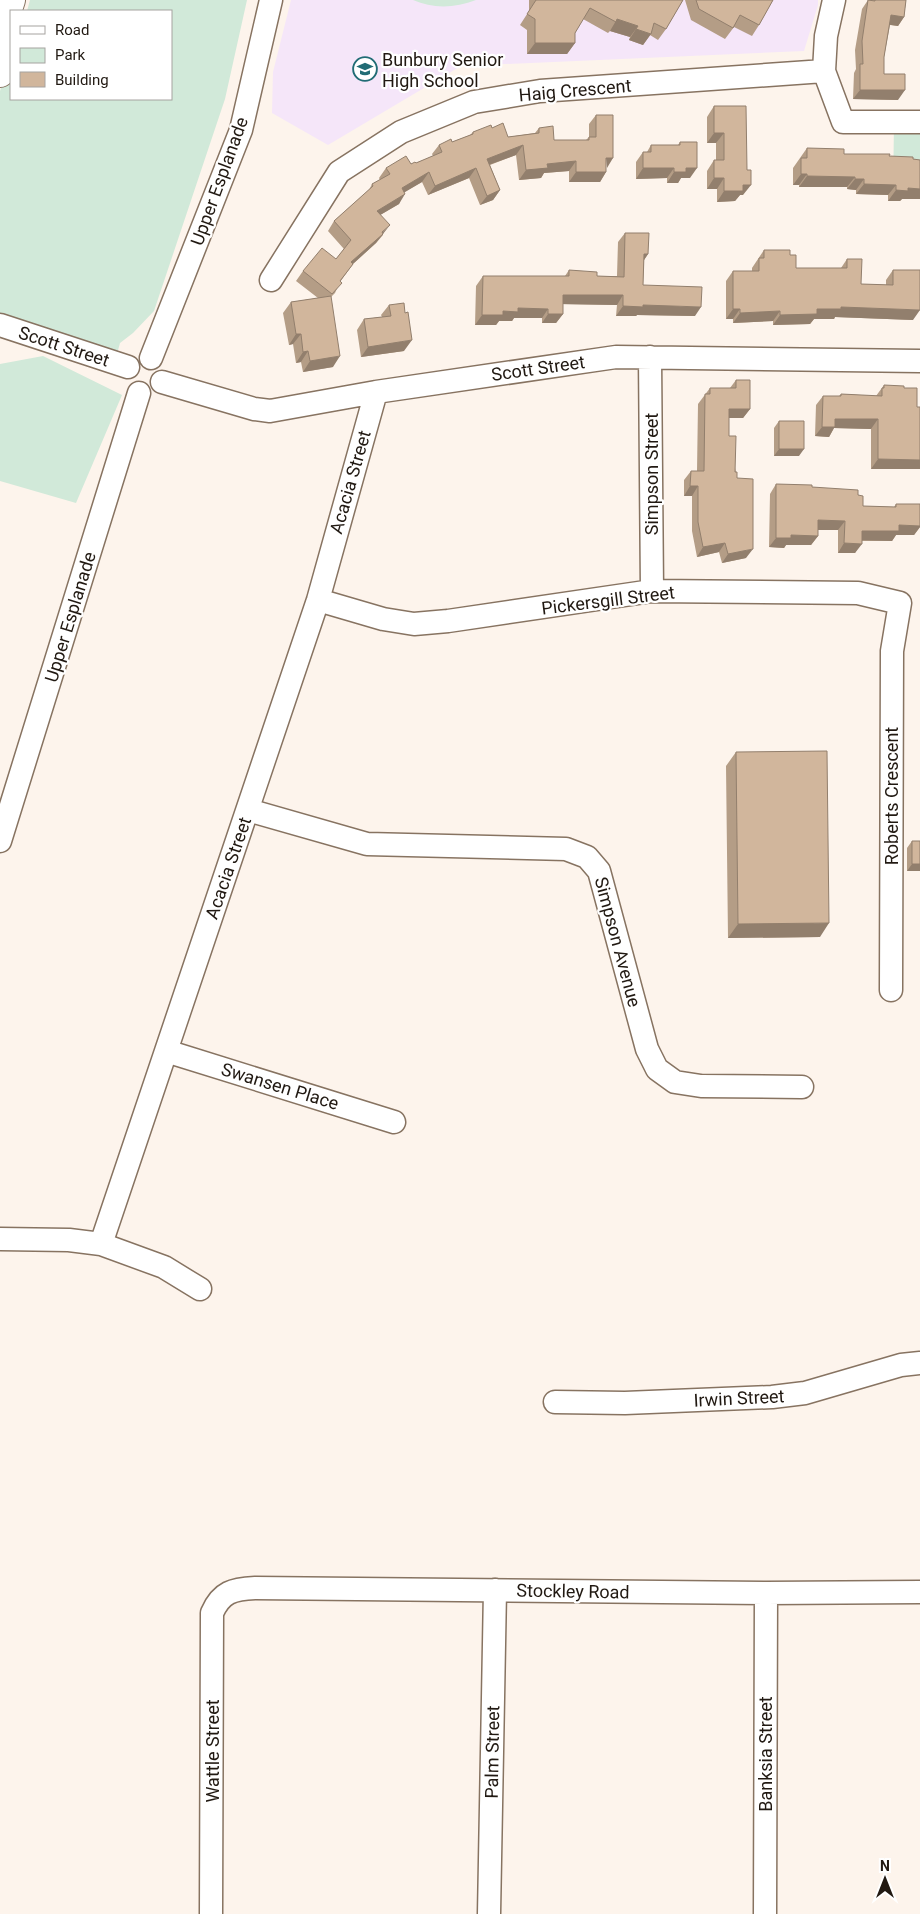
<svg xmlns="http://www.w3.org/2000/svg" width="920" height="1914" font-family="Roboto,sans-serif">
  <rect width="100%" height="100%" fill="#fdf4ec"/>
  <path fill="#f5e6f9" d="M291,0H818V5L804,51L461,66L328,145L272,113L273,72Z"/>
  <path fill="#d1e9d9" d="M30,0H247L225,99L154,311L133,333L120,343L117,354L0,315V91L11,57V99H171V11H27Z
    M413,0H476C455,8 433,9 413,0Z
    M894,122H920V193L893,195Z
    M43,356L122,395L76,503L0,481V364Z"/>
  <g fill="none" stroke-linecap="round" stroke-linejoin="round">
    <g stroke="#877361" stroke-width="25">
      <path id="minor" d="M824,71L843,122H920
        M271,280L339,172L401,132L474,102L540,91L824,71L826,36L834,0
        M0,325L128,367
        M650,357L652,591
        M151,358L241,130L271,0
        M162,382L254,409L270,411L376,392L616,357L920,361
        M318,600L383,619L414,624L448,621L652,591L858,593L900,603L892,651L891,990
        M248,810L367,844L566,849L587,857L599,871L647,1049L657,1069L675,1082L701,1086L802,1087
        M0,841L139,393
        M166,1051L394,1122
        M0,1239L69,1240L101,1244L318,600L376,392
        M101,1244L164,1267L200,1289
        M555,1402L625,1403L772,1397L805,1393L901,1365L920,1363
        M211,1914L212,1613C221,1592 233,1589 255,1588L766,1593L920,1592
        M489,1914L495,1590
        M765,1914L766,1593"/>
    </g>
    <g stroke="#877361" stroke-width="30">
      <path id="major" d="M0,33L11,0
        M0,73L11,39"/>
    </g>
    <use href="#minor" stroke="#fff" stroke-width="22"/>
    <use href="#major" stroke="#fff" stroke-width="28"/>
  </g>
  <path fill="#b49d86" d="M529,0H683L666,29L658,40L650,35L643,45L629,40L630,37L610,31L608,33L583,19L575,33V43L567,54H527V30L520,25L529,11Z
    M685,0H773L759,25L752,36L734,27L725,39L691,20Z
    M868,0H906L904,17L898,26L890,25L884,57V74L898,100L853,99L854,73L856,69L855,50L862,9Z
    M714,106H746L743,195H740L735,201L717,202V189H707V171L714,160H716V143H707V117Z
    M596,115L606,168V172L600,182H569V171L544,173L541,178L519,180L516,155L490,165L500,190L493,200L480,205L469,178L428,195L422,182L404,192L399,204L380,215L383,235L376,243L353,264L340,282L335,293L331,297L333,367L303,372L301,362L296,363L293,344L289,345L283,313L291,302L318,298L296,281L303,271L336,259L344,249L328,231L334,221L369,190L372,184L380,180L379,178L386,168L416,163L433,156L432,154L439,145L452,142L470,135L473,132L492,128L508,137L535,133L539,128L554,140H586L589,137V124Z
    M680,142L690,178H681L678,183H667V178L636,179V162L643,152H647L651,145H678Z
    M807,148L844,154L889,156L913,159L920,160V199H902L900,201H888V195L856,194V190L847,189V187H799V185H793V168Z
    M625,233L648,254L644,260L643,285L695,316L637,315L636,316H616L617,305L563,304V314L556,323H542V318H514L512,321H499L496,325H475L476,286L483,276H565L569,270L597,276H617L618,242Z
    M764,250L790,255L796,268H841L847,259L861,284L886,285V280L893,270L913,320L835,317L834,319H814L810,324L773,325V321L733,323V319H726V281L733,271H752V268Z
    M389,305L404,351L361,357L357,330L364,319L382,317L381,315Z
    M736,380L750,409L743,418H729V436L737,478L746,558L722,563L719,552L697,557L692,531V496H684V480L691,471H697L698,404L710,388H730Z
    M884,385L904,388L917,407H920V469H871V429L834,428L829,437L815,436L816,405L823,396H839L841,394L876,396Z
    M779,421L799,456H774V428Z
    M776,484L812,487L858,495L863,506L894,507L896,504H920V527L914,535H896L892,541H862L855,553H838V530H818V536L811,545H786L784,548L769,547L770,494Z
    M736,752L820,937L728,938L726,766Z
    M912,841L920,871H907V848Z"/>
  <path fill="#927f6d" d="M891,15L904,17L898,26L885,24Z
    M617,19L638,26L630,37L610,31Z
    M636,29L651,34L643,45L629,40Z
    M535,43H575L567,54H527Z
    M860,90H905L898,100L853,99Z
    M714,133H724L716,143H707Z
    M523,145L516,155L480,168L487,159Z
    M606,158H613L607,168Z
    M576,161L569,171L544,173L541,178L519,180L526,170L547,164Z
    M476,168L469,178L428,195L435,186Z
    M643,168H674L667,178L636,179Z
    M686,168H697L690,178H681L678,183H667L674,172Z
    M429,172L422,182L395,198L402,188Z
    M576,172H606L600,182H569Z
    M801,174H807L799,185H793Z
    M807,176L855,177L847,187H799Z
    M714,178H724L717,189H707Z
    M855,179H864L856,190L847,189Z
    M864,184L896,185L888,195L856,194Z
    M743,185H751L743,195H740L735,201L717,202L724,191Z
    M908,188L920,189V199H902L900,201H888L896,190Z
    M500,190L493,200L480,205L487,196Z
    M405,194L399,204L370,221L377,211Z
    M390,225L376,243L344,272L351,262Z
    M644,254H648L642,263Z
    M563,295H623L617,305L556,304Z
    M643,305L701,307L695,316L637,315L636,316H616L623,306Z
    M841,307L920,310L913,320L835,317L834,319H814L810,324L773,325L780,315L817,309Z
    M518,308L548,309L542,318H514L512,321H499L496,325H475L482,315Z
    M733,309H740L733,319H726Z
    M780,311L773,321L733,323L740,313Z
    M548,314H563L556,323H542Z
    M296,334H301L293,344L289,345Z
    M412,340L404,351L361,357L368,347Z
    M308,351L301,362L296,363L303,352Z
    M340,356L333,367L303,372L310,361Z
    M729,409H750L743,418H722Z
    M835,419H878L871,429L834,428L829,437L815,436L822,427Z
    M779,449H804L799,456H774Z
    M878,459L920,460V469H871Z
    M690,486H698L692,496H684Z
    M818,520L845,521L838,530H811Z
    M899,525L920,526V527L914,535H896L892,541L855,540L862,531Z
    M791,535L818,536L811,545H786L784,548L769,547L776,538Z
    M725,543L719,552L697,557L703,547Z
    M844,543L862,544L855,553H838Z
    M753,549L746,558L722,563L728,554Z
    M912,864H920V871H907Z
    M829,923L820,937L728,938L738,924Z"/>
  <path fill="#d1b69c" stroke="#927f6d" d="M536,0H683L666,29L654,23L651,34L636,29L638,26L617,19L616,22L590,8L575,33V43H535V19L527,14Z
    M696,0H773L759,25L740,15L733,28L699,9Z
    M868,0L875,1V0H906L904,17L891,15L884,57V74H905V90H860V64H863L862,41Z
    M714,106H746L747,170H751V185H743V191H724V178H714V160H724V133H714Z
    M596,115H613V158H606V172H576V161L547,164L548,168L526,170L523,145L487,159L500,190L487,196L476,168L435,186L429,172L402,188L405,194L377,211L390,225L382,232L383,234L351,262L353,264L340,281L342,283L332,294L303,271L322,248L336,259L351,240L334,221L373,186L372,184L390,174L386,168L406,156L411,164L415,162L416,163L442,152L439,145L451,139L452,142L473,134V132L491,125L492,128L503,123L508,137L539,133V128L553,126L554,140H589V137H596Z
    M680,142H697V168H686V172H674V168H643V152H651V145H680Z
    M807,148L844,149V154H890L889,156L913,157V159L920,160V189L908,188V191L896,190V185L864,184V179H855V177L807,176V174H801V158H807Z
    M625,233H649L648,254H644L643,285L702,287L701,307L643,305V307L623,306V295H563V314H548V309L518,308V312L503,311V315H482L483,276H569V270L597,272V276L624,277Z
    M764,250H790V255H796V268H847V259H862L861,284L893,285V270H920V310L841,307V309H817V314L780,315V311L740,313V309H733V271H759V258H764Z
    M331,296L340,356L310,361L308,351L303,352L301,334H296L291,302Z
    M404,303L405,313L408,312L412,340L368,347L364,319L391,316L389,305Z
    M736,380H750V409H729V436H736L735,472H737V478L753,479V549L728,554L725,543L703,547L698,522V486H690L691,471H704L705,394H710V388H736Z
    M884,385L904,386V388H917V407H920V460L878,459V419H835V427H822L823,396H841V394L882,396V388H884Z
    M779,421H804V449H779Z
    M776,484L812,485V487L858,490V495L863,496V506L896,507V504H920V526L899,525V531H862V544L844,543L845,521L818,520V536L791,535V538H776Z
    M827,751L829,923L738,924L736,752Z
    M912,841H920V864H912Z"/>
  <defs>
    <g id="school-ring" transform="scale(1.25)"><circle r="9.5" fill="#fff" stroke="#216c75" stroke-width="1.5"/><path d="M0-5L7-2L0 1L-7-2ZM-4 1L0 2.5L4 1V4Q0 6-4 4Z" fill="#216c75"/></g>
  </defs>
  <g fill-rule="evenodd">
    <use href="#school-ring" x="365" y="69"/>
  </g>
  <g text-anchor="middle" dominant-baseline="central" stroke-width="4.5" stroke-linejoin="round" paint-order="stroke">
    <g font-size="18" fill="#211912" stroke="#fff" text-anchor="start">
      <text x="382" y="59">Bunbury Senior<tspan x="382" dy="21">High School</tspan></text>
    </g>
    <g font-size="18" fill="#211912" stroke="#fff">
      <text transform="translate(575 90) rotate(-5)">Haig Crescent</text>
      <text transform="translate(219 181) rotate(-70)">Upper Esplanade</text>
      <text transform="translate(64 346) rotate(18)">Scott Street</text>
      <text transform="translate(538 368) rotate(-8)">Scott Street</text>
      <text transform="translate(651 474) rotate(-90)">Simpson Street</text>
      <text transform="translate(350 482) rotate(-74)">Acacia Street</text>
      <text transform="translate(608 600) rotate(-7)">Pickersgill Street</text>
      <text transform="translate(70 617) rotate(-73)">Upper Esplanade</text>
      <text transform="translate(891 796) rotate(-90)">Roberts Crescent</text>
      <text transform="translate(228 868) rotate(-71)">Acacia Street</text>
      <text transform="translate(618 942) rotate(75)">Simpson Avenue</text>
      <text transform="translate(280 1086) rotate(17)">Swansen Place</text>
      <text transform="translate(739 1398) rotate(-3)">Irwin Street</text>
      <text transform="translate(573 1591) rotate(1)">Stockley Road</text>
      <text transform="translate(212 1751) rotate(-90)">Wattle Street</text>
      <text transform="translate(492 1752) rotate(-89)">Palm Street</text>
      <text transform="translate(765 1754) rotate(-90)">Banksia Street</text>
    </g>
  </g>
  <rect x="10" y="10" width="162" height="90" fill="#ffffff" stroke="#a6a3a0"/>
  <rect x="20" y="26" width="25" height="8" fill="#ffffff" stroke="#a6a3a0"/>
  <text x="55" y="35" font-size="15" fill="#211912">Road</text>
  <rect x="20" y="48" width="25" height="15" fill="#d1e9d9" stroke="#a6a3a0"/>
  <text x="55" y="60" font-size="15" fill="#211912">Park</text>
  <rect x="20" y="72" width="25" height="15" fill="#d1b69c" stroke="#a6a3a0"/>
  <text x="55" y="85" font-size="15" fill="#211912">Building</text>
  <g transform="translate(885 1879)" stroke="#ffffff" stroke-width="4" paint-order="stroke">
  <path d="M0-4L9 19L0 12L-9 19Z" fill="#211912"/>
  <text y="-8" font-size="14" font-weight="bold" text-anchor="middle" fill="#211912">N</text>
  </g>
</svg>
